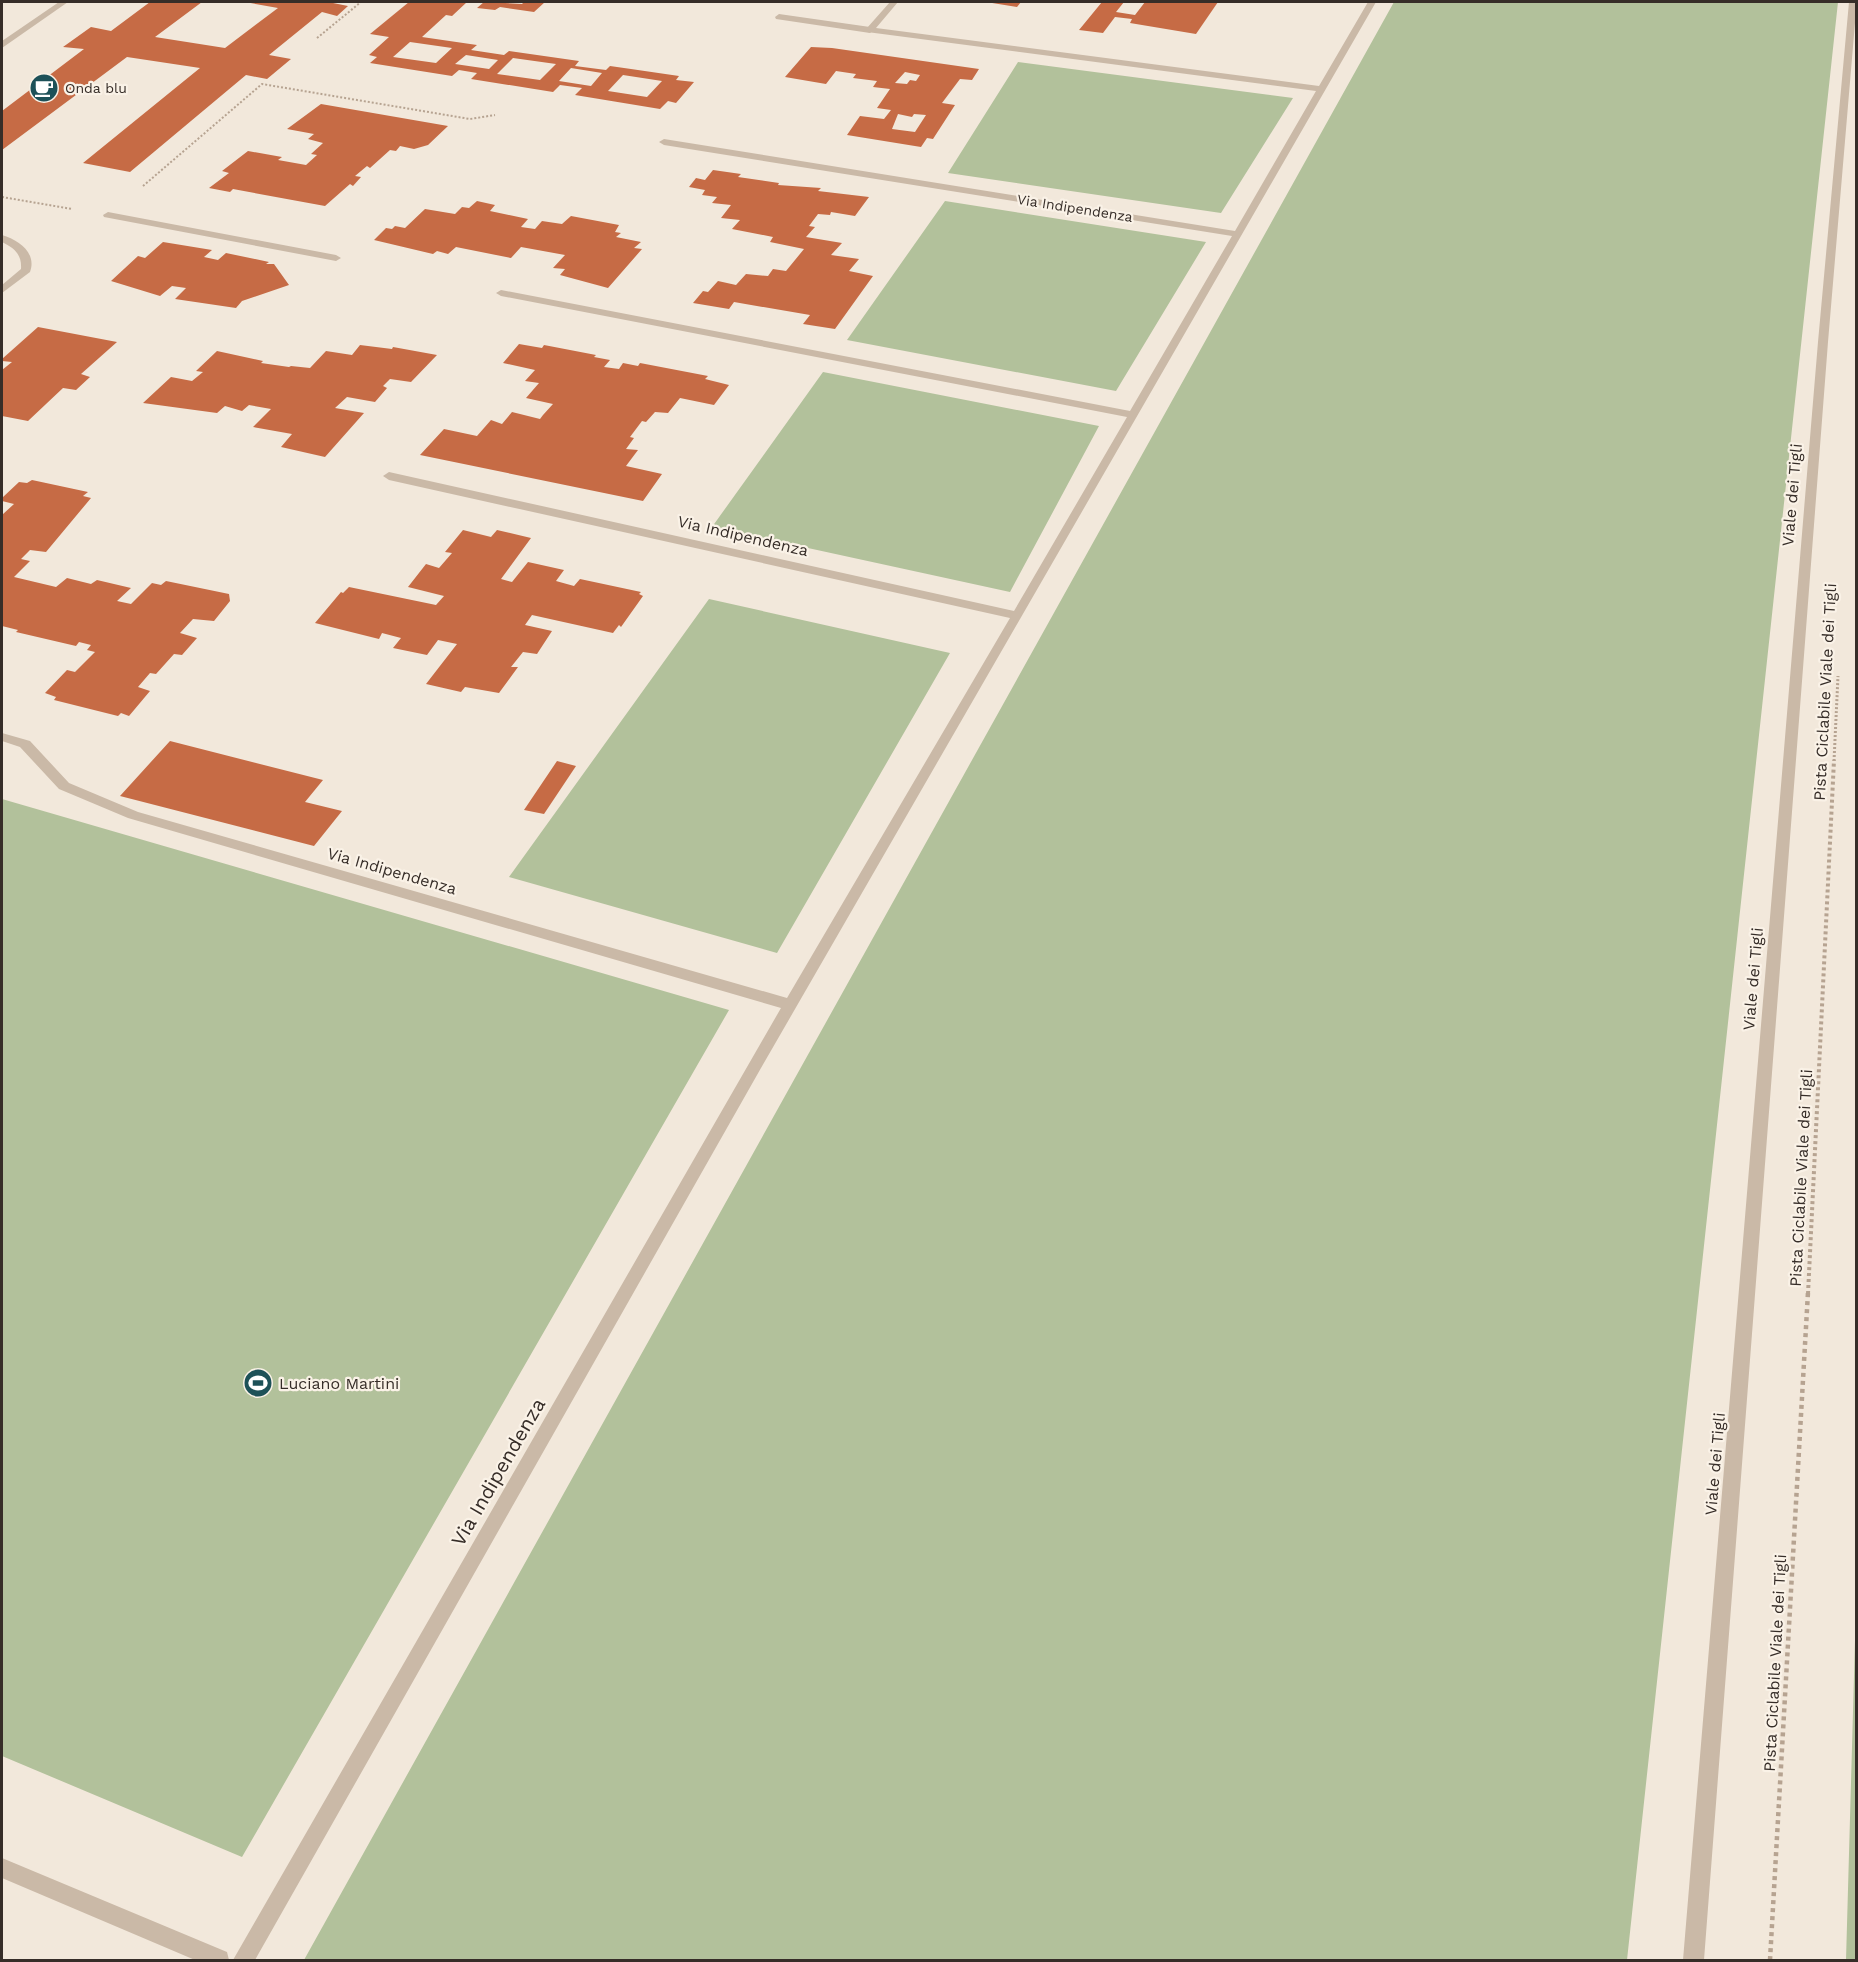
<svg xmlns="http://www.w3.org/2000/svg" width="1858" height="1962" font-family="'Work Sans',sans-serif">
  <rect width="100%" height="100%" fill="#f2e8db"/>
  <path fill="#b2c19b" d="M1394,2H1838L1627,1960H304Z
    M1018,62L1293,98L1221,213L948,173Z
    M945,201L1206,242L1116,391L847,340Z
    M823,372L1099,426L1010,592L712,527Z
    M709,599L950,653L777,953L509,877Z
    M2,799L729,1010L242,1857L2,1756Z
    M1856,1605V1960H1846Z"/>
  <path fill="#c66b45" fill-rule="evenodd" d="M150,2H202L155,37L225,48L278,8L245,2H334L333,3L348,6L337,16L322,12L269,55L291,59L267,79L246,75L130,172L83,163L200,68L127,57L2,150V111L84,49L63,47L91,27L111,31Z
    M409,2H467L452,16L446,15L422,37L477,45L471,50L504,55L509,51L579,61L575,66L606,70L610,66L631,69L679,76L676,80L694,82L676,103L668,101L660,109L575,95L582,88L560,85L553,92L471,79L477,73L459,70L452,76L370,63L377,57L369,55L389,37L370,34ZM410,42L452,48L436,63L393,57ZM466,55L498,60L489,69L455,64ZM513,58L556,64L540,80L497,74ZM571,68L602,73L591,86L559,81ZM623,75L662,81L647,97L608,91Z
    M484,2L522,4L524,2H545L534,12L500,7L495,10L477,8Z
    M986,2H1021L1017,7Z
    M1102,2H1124L1116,12L1135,15L1145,2H1218L1196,34L1130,23L1132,19L1115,17L1103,33L1079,30Z
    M811,47L832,48L979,69L972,80L960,79L942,103L955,105L933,139L927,138L921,147L847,135L860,116L884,119L891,110L877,108L890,89L873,87L877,81L853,78L856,74L836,71L826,84L785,77ZM905,72L920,75L916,81L910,80L907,84L895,83ZM898,114L912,117L914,114L926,115L915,132L892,129Z
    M321,104L448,126L428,145L414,149L400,146L396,151L390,150L370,168L367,166L355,176L361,177L353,186L350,184L325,206L233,189L230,192L209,188L229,173L222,171L248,151L282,157L278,160L306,165L317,155L311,154L323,143L308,139L314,134L287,129Z
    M713,170L741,174L738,177L779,183L778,185L821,188L818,191L869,197L855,216L831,212L830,215L818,214L809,226L815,227L806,237L842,243L831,255L859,259L849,271L873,276L835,329L803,324L810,315L734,302L729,309L693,303L703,291L708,292L718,281L736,285L746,274L768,276L773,269L786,271L804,249L770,242L773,237L732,229L740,220L721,218L731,205L712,203L717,197L702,195L705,190L689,187L696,178L705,180Z
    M477,201L495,205L490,211L528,219L521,227L535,229L542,221L562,224L571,216L619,225L615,232L621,233L616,237L641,242L634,248L642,249L608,288L560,275L565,269L553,268L565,255L521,247L511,258L456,247L448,254L437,251L433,254L374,240L386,228L392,229L395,226L405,228L425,209L455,214L462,207L469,208Z
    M163,242L212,250L204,257L218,260L226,253L269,262L266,264H274L289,285L242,301L236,308L175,299L186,288L172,286L160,296L111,281L138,256L145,258Z
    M38,327L117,342L81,374L90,377L76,390L63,388L28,421L2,416V370L12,362L2,361V359Z
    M519,344L542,348L544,345L596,355L594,357L610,360L604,367L619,369L623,363L638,366L640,363L708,376L705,379L729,385L714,405L680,398L668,413L655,412L646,422L642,421L630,437L634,438L626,449L638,450L626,466L662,474L643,501L420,455L444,429L477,436L491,420L502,424L512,412L540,419L543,415L553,404L526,398L539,383L525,381L535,370L503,363Z
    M360,345L392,349L393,347L437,355L411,382L390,379L383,386L387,388L375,402L347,397L335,408L364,413L325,457L281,447L292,434L253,427L271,409L249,405L242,411L225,406L217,413L143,403L171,377L192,381L203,372L196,371L217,351L263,361L261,363L289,367L291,366L310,368L326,351L352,355Z
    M32,480L88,492L83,496L91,498L46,552L30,550L21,559L30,561L14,577L56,587L67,578L91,584L97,580L131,588L117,601L131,604L152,583L161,585L166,581L229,594L230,601L214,621L193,619L180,633L197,638L182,655L174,654L156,674L150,673L138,687L150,691L129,716L121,713L118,716L54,700L56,697L45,693L67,670L75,672L95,652L87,650L91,645L79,642L76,646L16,632L18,630L2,626V515L14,504L2,501V498L19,482L27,483Z
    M463,530L491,537L497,530L531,538L501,579L512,582L528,562L564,570L556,581L574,586L580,579L641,592L639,594L643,596L621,627L619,625L613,633L532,615L525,625L552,631L537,654L523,652L511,667H518L499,693L465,687L461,692L426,684L457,644L438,640L427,655L393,648L401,638L382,633L379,639L315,623L341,592L343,593L349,587L436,605L444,596L408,587L426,564L439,568L452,553L445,552Z
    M170,741L323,780L305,802L342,811L314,846L120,796Z
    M557,761L576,766L544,814L524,810Z"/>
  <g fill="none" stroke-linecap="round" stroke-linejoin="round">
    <path stroke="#b6a391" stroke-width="2" stroke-dasharray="2 2" stroke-linecap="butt" d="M317,38L361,2
      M143,186L262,84L470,119L495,115
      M2,197L72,209"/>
    <path stroke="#b6a391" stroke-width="3" stroke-dasharray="2 2" stroke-linecap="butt" d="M1834,761L1838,676"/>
    <path stroke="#b6a391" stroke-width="4" stroke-dasharray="3 3" stroke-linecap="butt" d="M1808,1294L1834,760"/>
    <path stroke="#b6a391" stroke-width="4.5" stroke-dasharray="4 4" stroke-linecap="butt" d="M1770,1960L1808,1292"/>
    <path fill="#cab9a7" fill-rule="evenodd" d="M779,14L870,27L874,30L870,33L776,19L775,17Z
      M108,212L336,255L341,258L336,261L104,217L103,215Z
      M2,235C19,240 37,253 30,272L2,293V285L21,269C22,254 14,248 2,242Z"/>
    <path fill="#cab9a7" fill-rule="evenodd" d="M59,2H68L2,48V41Z
      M890,2H898L876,28L1319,86L1368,2H1376L761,1068L255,1960H233L781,1008L128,818L59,789L20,747L2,741V733L30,741L69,783L138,812L787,998L1010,618L389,480L383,476L389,472L1014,611L1127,417L501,296L496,293L501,290L1130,411L1232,236L664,145L659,142L664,139L1235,231L1316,91L867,32V28Z
      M2,1858L227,1952L229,1960H195L2,1878Z"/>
    <path fill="#cab9a7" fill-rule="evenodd" d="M1849,2H1856V11L1828,342L1704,1960H1683L1818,342Z"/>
  </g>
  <defs>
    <g id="cafe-disc" transform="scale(1.5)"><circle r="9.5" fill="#1d5158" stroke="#faf2e7"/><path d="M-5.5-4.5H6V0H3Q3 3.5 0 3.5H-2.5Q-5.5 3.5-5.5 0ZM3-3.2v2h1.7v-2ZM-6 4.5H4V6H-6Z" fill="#fff"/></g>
    <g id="stadium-disc" transform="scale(1.5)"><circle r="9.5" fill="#1d5158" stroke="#faf2e7"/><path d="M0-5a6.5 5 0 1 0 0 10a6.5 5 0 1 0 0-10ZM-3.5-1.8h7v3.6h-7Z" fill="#fff"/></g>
  </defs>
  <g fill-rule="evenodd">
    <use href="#cafe-disc" x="44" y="88"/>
    <use href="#stadium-disc" x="258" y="1383"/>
  </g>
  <g text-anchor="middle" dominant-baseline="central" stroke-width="4.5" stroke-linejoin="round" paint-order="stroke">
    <g font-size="14" fill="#362d28" stroke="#faf2e7" text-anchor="start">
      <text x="65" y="88">Onda blu</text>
    </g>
    <g font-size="14" fill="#362d28" stroke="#faf2e7">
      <text transform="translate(1075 208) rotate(9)">Via Indipendenza</text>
    </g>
    <g font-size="16" fill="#362d28" stroke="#faf2e7">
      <text transform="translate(1792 495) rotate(-85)">Viale dei Tigli</text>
      <text transform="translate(743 536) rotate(13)">Via Indipendenza</text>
      <text transform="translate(1825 692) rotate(-87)">Pista Ciclabile Viale dei Tigli</text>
      <text transform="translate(392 871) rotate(16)">Via Indipendenza</text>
      <text transform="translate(1753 979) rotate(-85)">Viale dei Tigli</text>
      <text transform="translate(1801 1178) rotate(-87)">Pista Ciclabile Viale dei Tigli</text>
      <text transform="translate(1715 1464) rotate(-85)">Viale dei Tigli</text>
      <text transform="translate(1775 1663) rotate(-87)">Pista Ciclabile Viale dei Tigli</text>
    </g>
    <g font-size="16" fill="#362d28" stroke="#faf2e7" text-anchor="start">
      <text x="279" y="1383">Luciano Martini</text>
    </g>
    <g font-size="20" fill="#362d28" stroke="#faf2e7">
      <text transform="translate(498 1472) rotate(-60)">Via Indipendenza</text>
    </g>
  </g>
  <rect width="1858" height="1962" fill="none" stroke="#362d28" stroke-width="6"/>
</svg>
